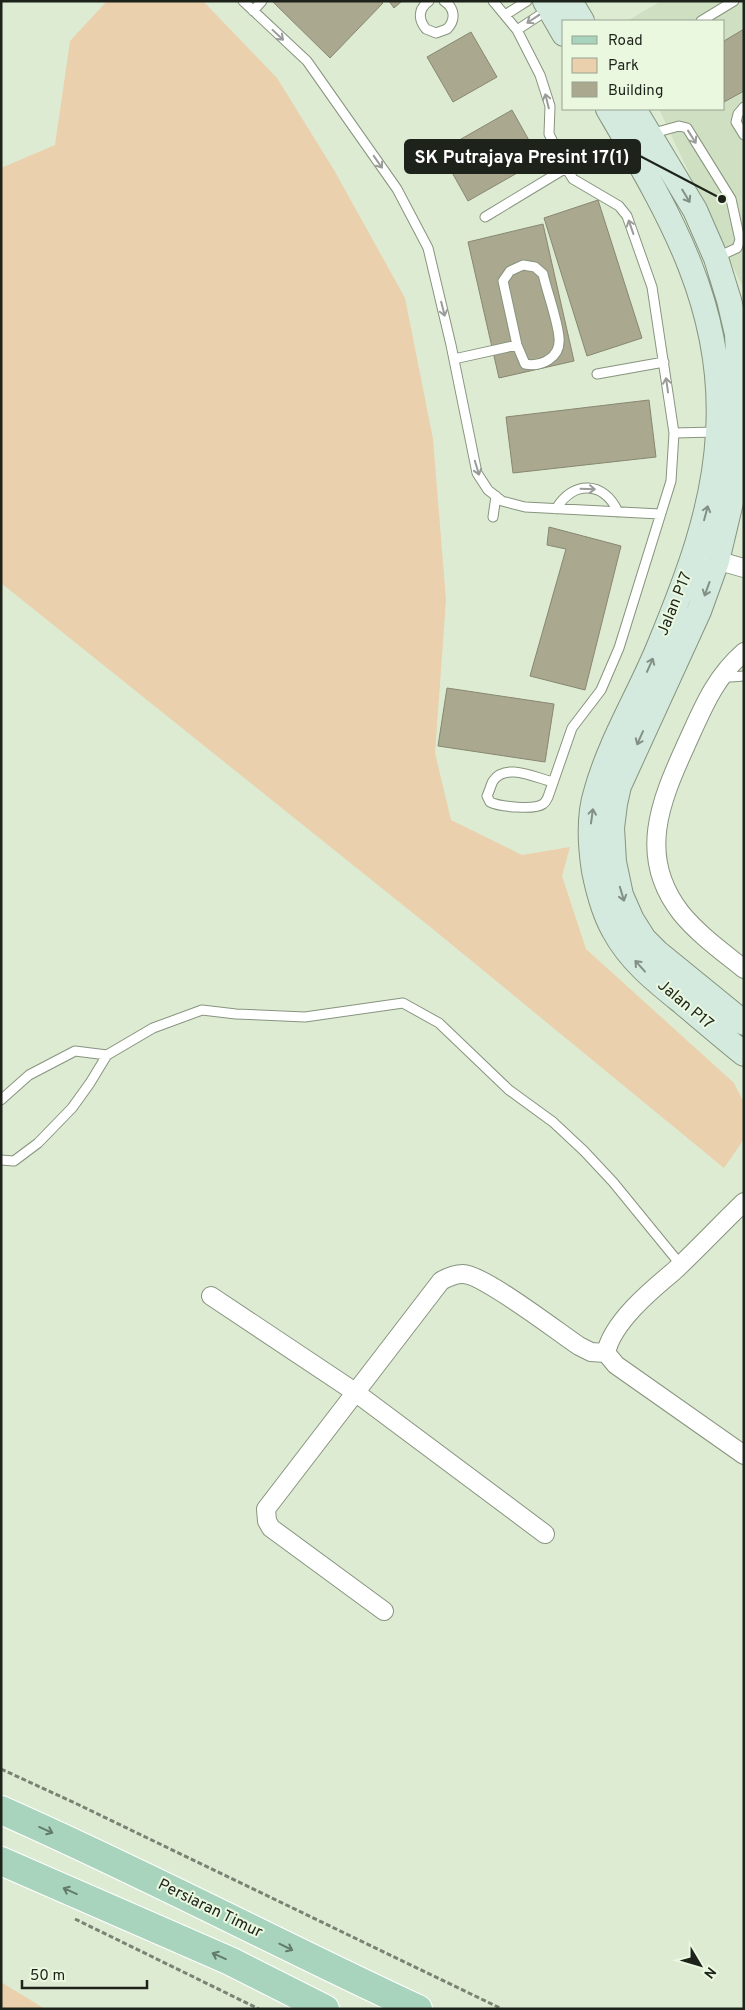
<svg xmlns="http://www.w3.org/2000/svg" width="745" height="2010" font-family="Overpass,sans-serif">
  <rect width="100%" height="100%" fill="#ddebd3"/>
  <path fill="#cee0c1" d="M661,1H744V290L659,109H724V21H627Z"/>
  <path fill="#ead0ac" d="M107,1H203L277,78L334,170L405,298L433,439L446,600L435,753L451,820L522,855L570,847L562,876L586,949L734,1083L744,1103V1139L724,1168L434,930L1,583V168L55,145L70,41Z
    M1,1982L45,2009H1Z"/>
  <path fill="#aaa88f" stroke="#88876f" d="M272,1H381L383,3L330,58Z
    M389,1H402L394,8Z
    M744,29V91L724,102V41Z
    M471,32L497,77L453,102L427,57Z
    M512,110L540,160L468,201L440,151Z
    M598,200L642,338L587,356L544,218Z
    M543,224L574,361L499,378L468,242Z
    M649,400L656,457L513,473L506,417Z
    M549,527L621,546L585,690L530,676L566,549L547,545Z
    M447,688L554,704L545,762L438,746Z"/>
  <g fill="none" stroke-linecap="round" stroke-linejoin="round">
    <g stroke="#87947e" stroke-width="11">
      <path id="lane" d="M243,1L307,61L397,189L428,248L451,345L477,473L488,490L502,501L525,507L660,514
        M429,1C418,9 418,19 426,29L436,33L447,29C456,20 455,8 444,1
        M493,1L517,30L540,75L550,106L549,134L566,168L573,179L619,206L627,216L652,287L674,433L671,481L619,648L601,690L572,728L548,797C547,799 546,802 543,804C535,810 500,807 490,802L487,796C489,792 491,785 493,781C506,762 536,778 553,782
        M253,11L262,1
        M505,15L527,1
        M701,21L734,1
        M517,30L549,9
        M744,107L738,114L736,122L744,135
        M650,134L679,126L687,128L731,199L740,240L737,248L717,257
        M485,217L566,168
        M523,265L535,267L543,274C547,292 558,321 559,338C561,358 541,367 525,364L517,345L503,281L510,271Z
        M454,359L517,345
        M597,374L664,362
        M674,433L716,432
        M556,509C573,480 604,481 618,512
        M493,517L496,496
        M722,675L731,677L744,676
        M1,1100L29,1075L75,1051L107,1055L153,1028L202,1010L236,1014L305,1017L403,1003L439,1023L509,1090L553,1122L584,1151L613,1182L680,1264
        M1,1160L14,1161L38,1143L72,1108L90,1083L107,1055"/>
    </g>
    <g stroke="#87947e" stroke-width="20">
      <path id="street" d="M705,557L744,568
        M744,652C714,678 702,710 686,745C660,802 637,857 681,913C699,935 723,952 744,969
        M744,1202C720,1225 697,1250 673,1272C650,1291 612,1323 606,1353L616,1365L744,1455
        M211,1296L355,1392L545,1534
        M384,1611L271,1528L267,1521L266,1509L441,1281C448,1277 454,1274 463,1274C483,1274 558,1332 579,1346L591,1352L606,1353"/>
    </g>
    <g stroke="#87947e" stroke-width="26">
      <path id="secondary" d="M545,1L564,34
        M570,1L582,21
        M608,109C669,213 726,307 718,433C714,509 687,578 659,646C639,695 610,741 596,792C588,817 590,845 594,871C598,891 603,912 614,931C630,961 657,982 683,1003C703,1020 723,1037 744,1054
        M634,109L695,210L716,258L729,300L737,334L741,412L732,498L717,561L699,611L619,786L615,804L612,828L614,862L621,895L632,920L644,939L657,952L744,1023"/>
    </g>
    <g stroke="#fff" stroke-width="30">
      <path id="primary" d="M1,1810C142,1872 278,1944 418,2009
        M1,1861L230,1961L325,2009"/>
    </g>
    <path stroke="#7a8373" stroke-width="3" stroke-dasharray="5 2.5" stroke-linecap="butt" d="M1,1769L77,1804L502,2009
      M75,1919L259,2009"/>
    <use href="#lane" stroke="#fff" stroke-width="9"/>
    <use href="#street" stroke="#fff" stroke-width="18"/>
    <use href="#secondary" stroke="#d4eade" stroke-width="24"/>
    <use href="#primary" stroke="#a8d4bd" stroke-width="28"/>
  </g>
  <defs><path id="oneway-shaft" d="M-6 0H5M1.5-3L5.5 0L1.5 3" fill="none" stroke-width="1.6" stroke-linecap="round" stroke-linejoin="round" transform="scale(1.25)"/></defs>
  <g stroke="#999c98">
    <use href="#oneway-shaft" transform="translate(533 19) rotate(146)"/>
    <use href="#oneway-shaft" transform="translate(278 35) rotate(43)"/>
    <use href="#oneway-shaft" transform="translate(547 101) rotate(-104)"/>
    <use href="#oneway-shaft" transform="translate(692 137) rotate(58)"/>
    <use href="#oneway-shaft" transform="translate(378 162) rotate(55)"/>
    <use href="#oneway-shaft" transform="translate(631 227) rotate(-109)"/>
    <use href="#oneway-shaft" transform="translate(443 309) rotate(76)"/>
    <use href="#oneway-shaft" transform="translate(667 385) rotate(-98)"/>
    <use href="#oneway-shaft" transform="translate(477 468) rotate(73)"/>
    <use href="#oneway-shaft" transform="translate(588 489) rotate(2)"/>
  </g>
  <g stroke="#829086">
    <use href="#oneway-shaft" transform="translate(686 196) rotate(59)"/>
    <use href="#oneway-shaft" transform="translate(706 513) rotate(-75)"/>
    <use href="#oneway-shaft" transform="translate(707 589) rotate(110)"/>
    <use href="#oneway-shaft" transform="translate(650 665) rotate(-66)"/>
    <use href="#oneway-shaft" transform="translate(640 738) rotate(114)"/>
    <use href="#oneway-shaft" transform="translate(592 816) rotate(-82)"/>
    <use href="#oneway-shaft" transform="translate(622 894) rotate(73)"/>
    <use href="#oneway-shaft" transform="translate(640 966) rotate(-132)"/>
  </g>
  <g stroke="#627b6c">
    <use href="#oneway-shaft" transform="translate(46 1830) rotate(24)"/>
    <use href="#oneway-shaft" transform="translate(70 1891) rotate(-156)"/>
    <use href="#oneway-shaft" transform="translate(286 1947) rotate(26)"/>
    <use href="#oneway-shaft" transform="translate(219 1956) rotate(-156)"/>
  </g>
  <g text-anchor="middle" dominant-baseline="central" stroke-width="4" stroke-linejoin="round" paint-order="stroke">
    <g font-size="16" fill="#1d221a" stroke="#eaf8e0">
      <text transform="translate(675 604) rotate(-68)">Jalan P17</text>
      <text transform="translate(685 1005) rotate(40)">Jalan P17</text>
      <text transform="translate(210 1909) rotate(26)">Persiaran Timur</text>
    </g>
  </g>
  <path fill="none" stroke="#1d221a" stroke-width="2" d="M722 199L640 156"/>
  <circle fill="#1d221a" stroke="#eaf8e0" stroke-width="2" cx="722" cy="199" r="5"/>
  <rect fill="#1d221a" stroke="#1d221a" stroke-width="2" x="405" y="140" width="235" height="33" rx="5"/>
  <g font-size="18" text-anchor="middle" font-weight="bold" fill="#fff">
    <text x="522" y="163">SK Putrajaya Presint 17(1)</text>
  </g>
  <rect width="745" height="2010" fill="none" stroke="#1d221a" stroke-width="5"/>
  <rect x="562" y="20" width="162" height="90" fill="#eaf8e0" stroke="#98a291"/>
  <rect x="572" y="36" width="25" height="8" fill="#a8d4bd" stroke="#98a291"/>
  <text x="608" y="45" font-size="15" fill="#1d221a">Road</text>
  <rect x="572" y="58" width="25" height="15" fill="#ead0ac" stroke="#98a291"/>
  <text x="608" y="70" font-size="15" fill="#1d221a">Park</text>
  <rect x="572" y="82" width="25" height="15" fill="#aaa88f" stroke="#98a291"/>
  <text x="608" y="95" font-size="15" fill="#1d221a">Building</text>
  <g transform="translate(700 1965) rotate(128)" stroke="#eaf8e0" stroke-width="4" paint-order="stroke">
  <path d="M0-4L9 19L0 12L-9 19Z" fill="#1d221a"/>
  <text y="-8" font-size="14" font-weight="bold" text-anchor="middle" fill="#1d221a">N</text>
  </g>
  <path d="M22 1980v8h125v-8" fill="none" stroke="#1d221a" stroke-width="2.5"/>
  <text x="30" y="1980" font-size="15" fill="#1d221a" stroke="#eaf8e0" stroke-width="4" paint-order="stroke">50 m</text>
</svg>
